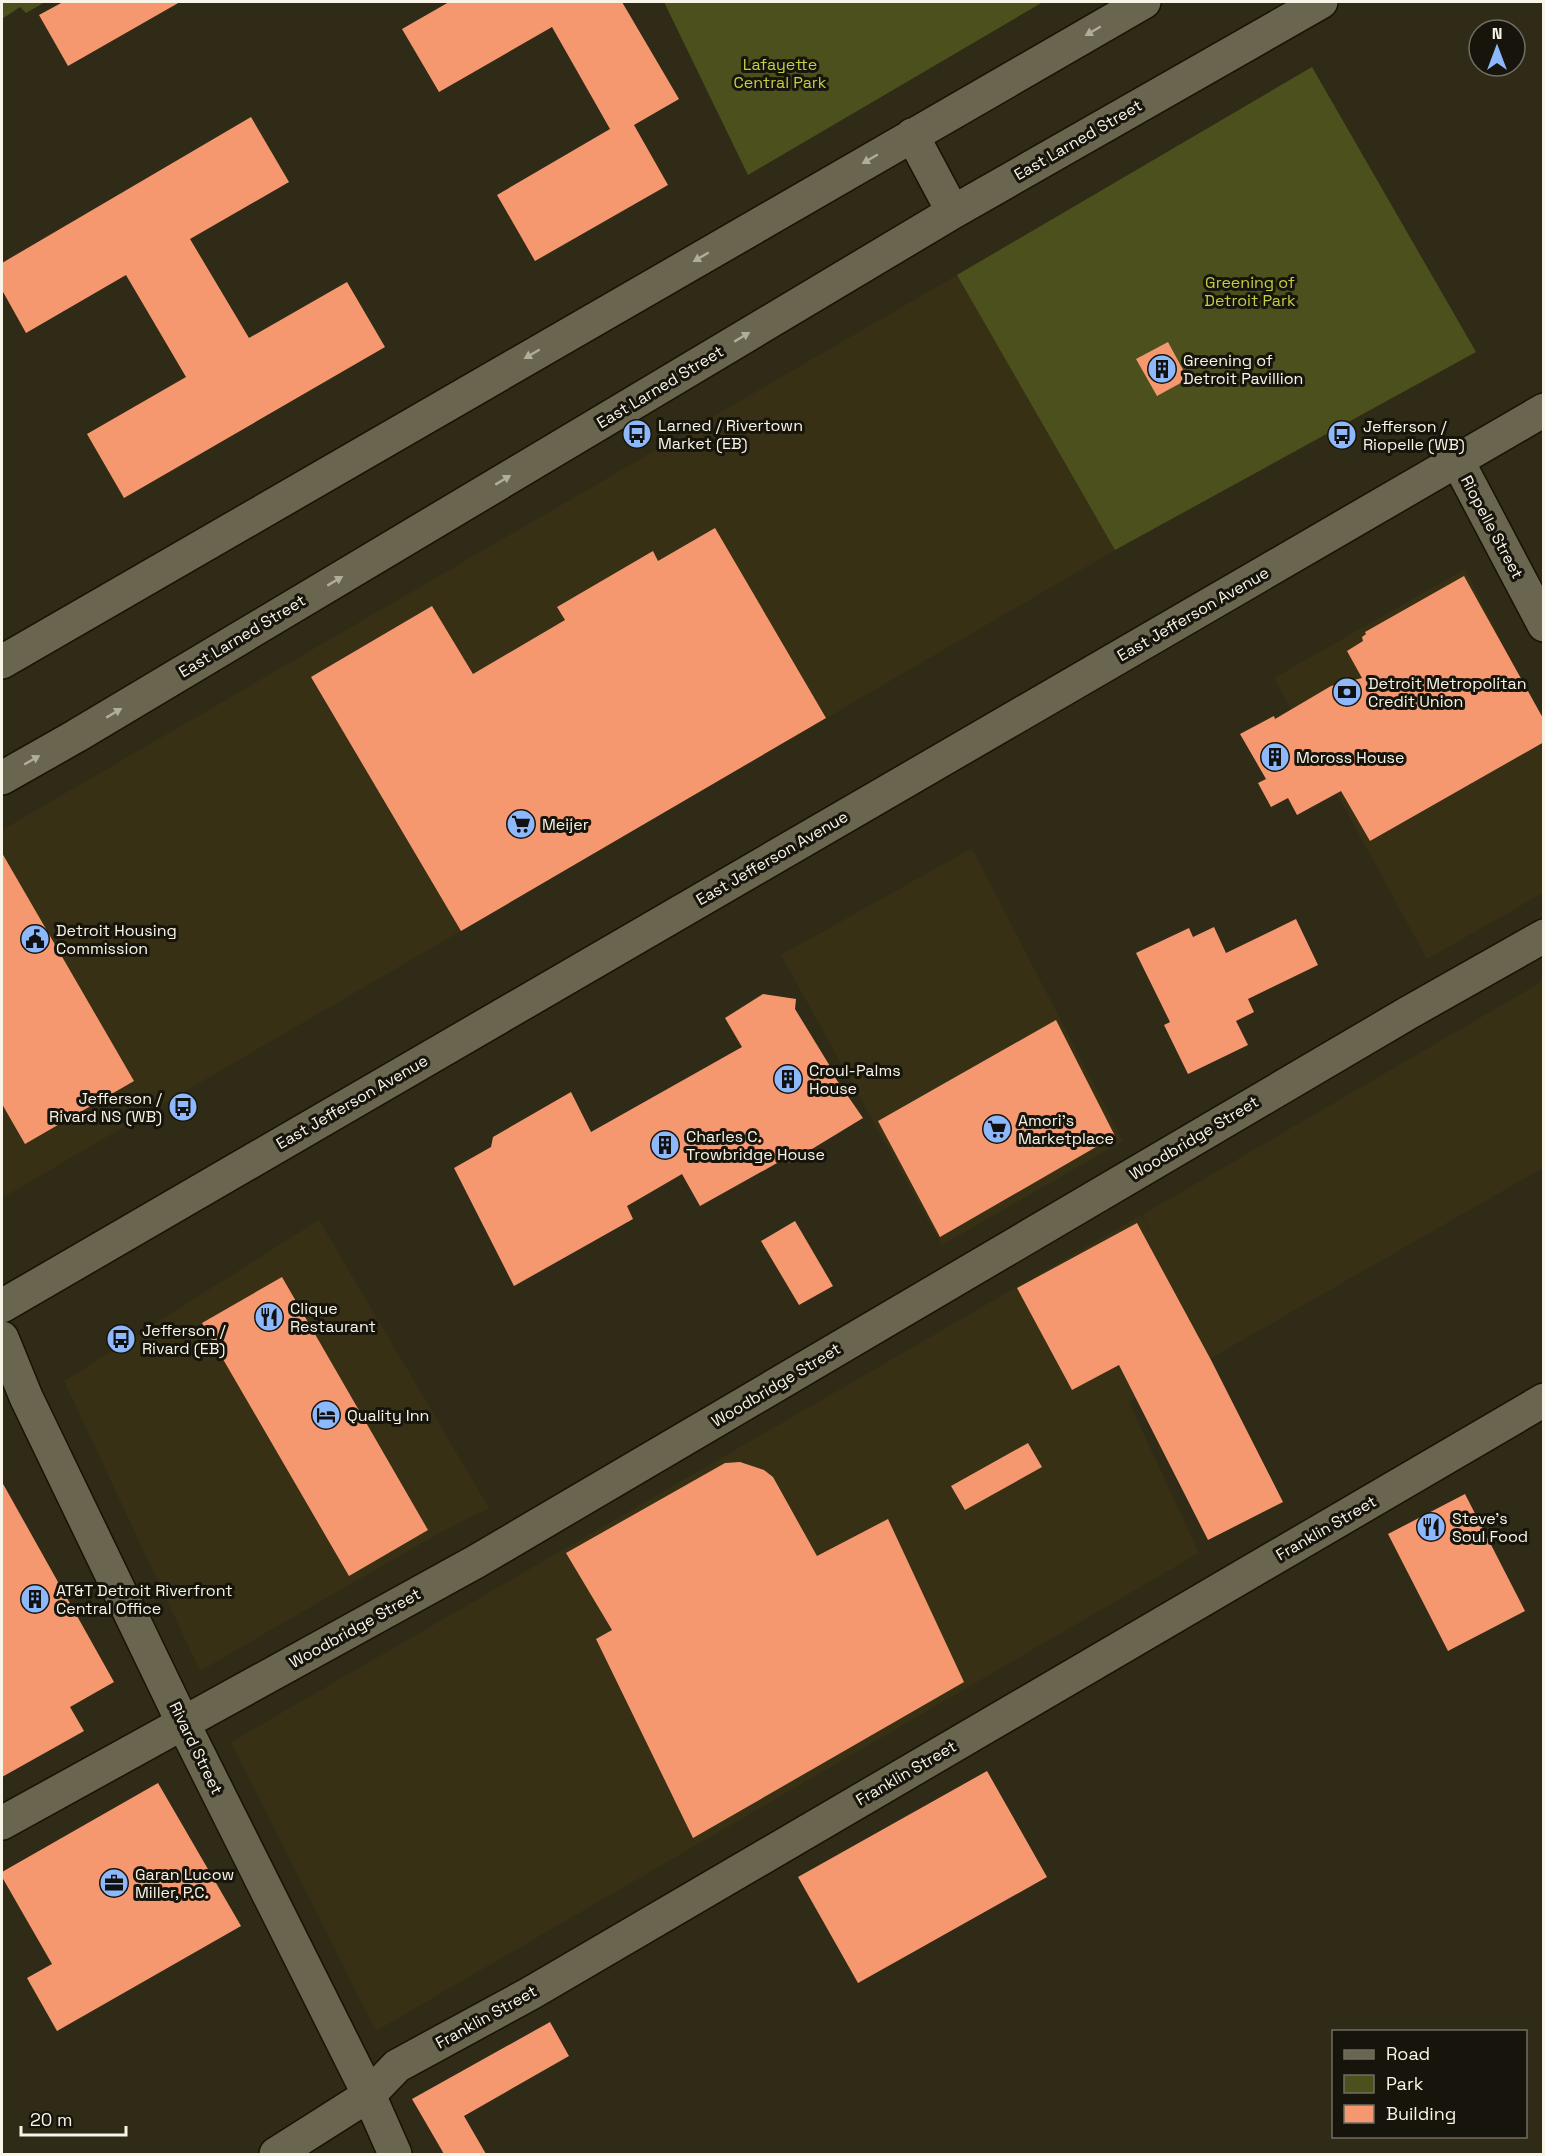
<svg xmlns="http://www.w3.org/2000/svg" width="1545" height="2156" font-family="'Space Grotesk',sans-serif">
  <rect width="100%" height="100%" fill="#302b17"/>
  <path fill="#373015" d="M957,275L1115,550L2,1198V830Z
    M1465,569L1543,723V893L1427,959L1274,678Z
    M972,848L1123,1141L942,1245L781,955Z
    M1543,981V1168L1213,1357L1129,1402L1199,1553L376,2031L231,1742L1141,1215L1158,1246L1142,1215Z
    M319,1220L489,1508L434,1536L200,1671L64,1381Z"/>
  <path fill="#4c501d" d="M2,2H45L26,13L20,7L2,19Z
    M664,2H1043L748,175Z
    M1312,67L1476,352L1115,550L957,275Z"/>
  <path fill="#f6986f" d="M63,2H180L68,66L39,15Z
    M449,2H622L679,99L634,125L668,185L535,261L497,195L610,129L552,27L439,92L402,29Z
    M251,117L289,182L190,239L249,338L347,282L385,347L124,498L87,434L186,377L126,275L26,333L2,290V263Z
    M1168,342L1188,379L1157,396L1136,359Z
    M715,528L826,718L461,931L311,677L432,606L473,674L565,620L557,607L653,551L658,561Z
    M1464,576L1544,720V742L1370,841L1341,791L1297,815L1288,798L1271,807L1258,783L1266,779L1240,734L1274,716L1275,719L1331,686L1362,678L1347,651L1363,641L1362,637L1366,634L1365,632Z
    M2,853L134,1081L25,1144L2,1104Z
    M1296,919L1318,965L1248,999L1254,1012L1236,1021L1248,1045L1188,1074L1164,1025L1170,1022L1136,953L1189,928L1193,937L1214,927L1226,953Z
    M763,994L796,999L795,1009L836,1076H834L863,1118L789,1163L786,1158L700,1206L682,1174L627,1206L633,1219L514,1286L454,1168L491,1147L493,1137L571,1092L591,1132L742,1047L725,1018Z
    M1056,1020L1115,1136L940,1237L878,1121Z
    M795,1221L833,1286L799,1305L761,1241Z
    M1137,1223L1211,1360L1283,1502L1208,1540L1119,1365L1072,1390L1017,1288Z
    M282,1277L428,1530L349,1576L202,1323Z
    M1028,1443L1042,1467L965,1510L951,1486Z
    M740,1462L764,1470L773,1477L817,1556L888,1519L964,1682L693,1838L596,1639L612,1630L566,1553L725,1463Z
    M2,1482L114,1682L70,1707L84,1731L2,1777Z
    M1465,1494L1525,1611L1448,1651L1388,1534Z
    M987,1771L1047,1877L858,1983L798,1877Z
    M158,1783L241,1926L57,2031L27,1978L52,1964L2,1877V1872Z
    M550,2022L569,2056L464,2116L486,2154H444L412,2099Z"/>
  <g fill="none" stroke-linecap="round" stroke-linejoin="round">
    <g stroke="#181302" stroke-width="36">
      <path id="minor" d="M1457,460L1544,625
        M2,1823L477,1561L1408,1013L1544,936
        M369,2095L397,2066L531,1993L1544,1400"/>
    </g>
    <g stroke="#181302" stroke-width="36">
      <path id="tertiary" d="M912,135L953,212
        M2,662L1144,2
        M2,778L76,736L953,212L1321,2
        M2,1338L26,1397L183,1723L369,2095L395,2154
        M276,2154L369,2095"/>
    </g>
    <g stroke="#181302" stroke-width="36">
      <path id="secondary" d="M2,1306L1544,410"/>
    </g>
    <use href="#minor" stroke="#6a654f" stroke-width="33"/>
    <use href="#tertiary" stroke="#6a654f" stroke-width="33"/>
    <use href="#secondary" stroke="#6a654f" stroke-width="33"/>
  </g>
  <defs><path id="oneway-solid" d="M-6-.8H1V-3.2L6.5 0L1 3.2V.8H-6Z" transform="scale(1.5)"/></defs>
  <g fill="#b1ad9c">
    <use href="#oneway-solid" transform="translate(1093 31) rotate(150)"/>
    <use href="#oneway-solid" transform="translate(870 159) rotate(150)"/>
    <use href="#oneway-solid" transform="translate(701 257) rotate(150)"/>
    <use href="#oneway-solid" transform="translate(742 337) rotate(-31)"/>
    <use href="#oneway-solid" transform="translate(532 354) rotate(150)"/>
    <use href="#oneway-solid" transform="translate(503 480) rotate(-31)"/>
    <use href="#oneway-solid" transform="translate(335 581) rotate(-31)"/>
    <use href="#oneway-solid" transform="translate(114 713) rotate(-31)"/>
    <use href="#oneway-solid" transform="translate(32 760) rotate(-30)"/>
  </g>
  <defs>
    <g id="building-disc" transform="scale(1.5)"><circle r="9.5" fill="#8db9fc" stroke="#16140b"/><path d="M-4-6H4V6H1V3H-1V6H-4ZM-2.5-4.3h1.7v1.8h-1.7ZM.8-4.3h1.7v1.8H.8ZM-2.5-1h1.7V.8h-1.7ZM.8-1h1.7V.8H.8Z" fill="#111"/></g>
    <g id="bus-disc" transform="scale(1.5)"><circle r="9.5" fill="#8db9fc" stroke="#16140b"/><path d="M-5-6H5V4H4V6H2V4H-2V6H-4V4H-5ZM-3.5-4V0h7V-4ZM-3.5 1.2v1.5H-2V1.2ZM2 1.2v1.5H3.5V1.2Z" fill="#111"/></g>
    <g id="bank-disc" transform="scale(1.5)"><circle r="9.5" fill="#8db9fc" stroke="#16140b"/><path d="M-6-4H6V4H-6ZM0-2.3a2.3 2.3 0 1 0 0 4.6a2.3 2.3 0 1 0 0-4.6Z" fill="#111"/></g>
    <g id="supermarket-disc" transform="scale(1.5)"><circle r="9.5" fill="#8db9fc" stroke="#16140b"/><path d="M-6-5.5h2.5l.6 2H6L4.5 2H-2.5L-4.4-4H-6ZM-1.5 3.2a1.3 1.3 0 1 0 .1 0ZM3 3.2a1.3 1.3 0 1 0 .1 0Z" fill="#111"/></g>
    <g id="civic-disc" transform="scale(1.5)"><circle r="9.5" fill="#8db9fc" stroke="#16140b"/><path d="M-.6-6.5H3V-4.5H.6V-3L4-1V1h2V6H-6V1h2V-1L-.6-3ZM-1.2 2.5V6h2.4V2.5Z" fill="#111"/></g>
    <g id="restaurant-disc" transform="scale(1.5)"><circle r="9.5" fill="#8db9fc" stroke="#16140b"/><path d="M-5-6h1v4h1v-4h1v4h1v-4h1v5L-1.5 .5V6h-2V.5L-5-1ZM5-6V6H3V1.5H1.5Q1.5-4 5-6Z" fill="#111"/></g>
    <g id="hotel-disc" transform="scale(1.5)"><circle r="9.5" fill="#8db9fc" stroke="#16140b"/><path d="M-6-4.5h1.5V1H6V5H4.5V3h-9V5H-6ZM-4 0a1.8 1.8 0 1 1 3.6 0ZM.5 0V-2.5h3Q6-2.5 6 0Z" fill="#111"/></g>
    <g id="office-disc" transform="scale(1.5)"><circle r="9.5" fill="#8db9fc" stroke="#16140b"/><path d="M-6-3h4V-5.5h4V-3h4V5H-6ZM-1-4.5V-3h2v-1.5ZM-6 0V1H6V0Z" fill="#111"/></g>
  </defs>
  <g fill-rule="evenodd">
    <use href="#building-disc" x="1162" y="369"/>
    <use href="#bus-disc" x="637" y="434"/>
    <use href="#bus-disc" x="1342" y="435"/>
    <use href="#bank-disc" x="1347" y="692"/>
    <use href="#building-disc" x="1275" y="757"/>
    <use href="#supermarket-disc" x="521" y="824"/>
    <use href="#civic-disc" x="35" y="939"/>
    <use href="#building-disc" x="788" y="1079"/>
    <use href="#bus-disc" x="183" y="1107"/>
    <use href="#supermarket-disc" x="997" y="1129"/>
    <use href="#building-disc" x="665" y="1145"/>
    <use href="#restaurant-disc" x="269" y="1317"/>
    <use href="#bus-disc" x="121" y="1339"/>
    <use href="#hotel-disc" x="326" y="1415"/>
    <use href="#restaurant-disc" x="1431" y="1527"/>
    <use href="#building-disc" x="35" y="1599"/>
    <use href="#office-disc" x="114" y="1883"/>
  </g>
  <g text-anchor="middle" dominant-baseline="central" stroke-width="6" stroke-linejoin="round" paint-order="stroke">
    <g font-size="16" fill="#c5ce45" stroke="#16140b">
      <text x="780" y="64">Lafayette<tspan x="780" dy="18">Central Park</tspan></text>
      <text x="1250" y="282">Greening of<tspan x="1250" dy="18">Detroit Park</tspan></text>
    </g>
    <g font-size="16" fill="#f8f5e8" stroke="#16140b">
      <text transform="translate(1078 140) rotate(-30)">East Larned Street</text>
      <text transform="translate(660 387) rotate(-31)">East Larned Street</text>
      <text transform="translate(1492 527) rotate(62)">Riopelle Street</text>
      <text transform="translate(1193 614) rotate(-30)">East Jefferson Avenue</text>
      <text transform="translate(242 636) rotate(-31)">East Larned Street</text>
      <text transform="translate(772 858) rotate(-30)">East Jefferson Avenue</text>
      <text transform="translate(352 1102) rotate(-30)">East Jefferson Avenue</text>
      <text transform="translate(1194 1138) rotate(-31)">Woodbridge Street</text>
      <text transform="translate(776 1385) rotate(-31)">Woodbridge Street</text>
      <text transform="translate(1326 1528) rotate(-30)">Franklin Street</text>
      <text transform="translate(355 1628) rotate(-29)">Woodbridge Street</text>
      <text transform="translate(196 1748) rotate(64)">Rivard Street</text>
      <text transform="translate(906 1773) rotate(-30)">Franklin Street</text>
      <text transform="translate(486 2017) rotate(-29)">Franklin Street</text>
    </g>
    <g font-size="16" fill="#f8f5e8" stroke="#16140b" text-anchor="start">
      <text x="1183" y="360">Greening of<tspan x="1183" dy="18">Detroit Pavillion</tspan></text>
      <text x="658" y="425">Larned / Rivertown<tspan x="658" dy="18">Market (EB)</tspan></text>
      <text x="1363" y="426">Jefferson /<tspan x="1363" dy="18">Riopelle (WB)</tspan></text>
      <text x="1368" y="683">Detroit Metropolitan<tspan x="1368" dy="18">Credit Union</tspan></text>
      <text x="1296" y="757">Moross House</text>
      <text x="542" y="824">Meijer</text>
      <text x="56" y="930">Detroit Housing<tspan x="56" dy="18">Commission</tspan></text>
      <text x="809" y="1070">Croul-Palms<tspan x="809" dy="18">House</tspan></text>
      <text x="162" y="1098" text-anchor="end">Jefferson /<tspan x="162" dy="18">Rivard NS (WB)</tspan></text>
      <text x="1018" y="1120">Amori's<tspan x="1018" dy="18">Marketplace</tspan></text>
      <text x="686" y="1136">Charles C.<tspan x="686" dy="18">Trowbridge House</tspan></text>
      <text x="290" y="1308">Clique<tspan x="290" dy="18">Restaurant</tspan></text>
      <text x="142" y="1330">Jefferson /<tspan x="142" dy="18">Rivard (EB)</tspan></text>
      <text x="347" y="1415">Quality Inn</text>
      <text x="1452" y="1518">Steve's<tspan x="1452" dy="18">Soul Food</tspan></text>
      <text x="56" y="1590">AT&amp;T Detroit Riverfront<tspan x="56" dy="18">Central Office</tspan></text>
      <text x="135" y="1874">Garan Lucow<tspan x="135" dy="18">Miller, P.C.</tspan></text>
    </g>
  </g>
  <rect width="1545" height="2156" fill="none" stroke="#f8f5e8" stroke-width="6"/>
  <rect x="1332" y="2030" width="195" height="108" fill="#16140b" stroke="#706e63" stroke-width="1.5"/>
  <rect x="1344" y="2050" width="30" height="9" fill="#6a654f" stroke="#706e63" stroke-width="1.5"/>
  <text x="1386" y="2060" font-size="18" fill="#f8f5e8">Road</text>
  <rect x="1344" y="2075" width="30" height="18" fill="#4c501d" stroke="#706e63" stroke-width="1.5"/>
  <text x="1386" y="2090" font-size="18" fill="#f8f5e8">Park</text>
  <rect x="1344" y="2105" width="30" height="18" fill="#f6986f" stroke="#706e63" stroke-width="1.5"/>
  <text x="1386" y="2120" font-size="18" fill="#f8f5e8">Building</text>
  <g transform="translate(1497 48)"><circle r="28" fill="#16140b" stroke="#706e63" stroke-width="1.5"/>
  <path d="M0-4.5L10 22L0 15L-10 22Z" fill="#8db9fc"/>
  <text y="-9" font-size="16" font-weight="bold" text-anchor="middle" fill="#f8f5e8">N</text>
  </g>
  <path d="M21 2126v9h105v-9" fill="none" stroke="#f8f5e8" stroke-width="3"/>
  <text x="30" y="2126" font-size="18" fill="#f8f5e8" stroke="#16140b" stroke-width="4.5" paint-order="stroke">20 m</text>
</svg>
